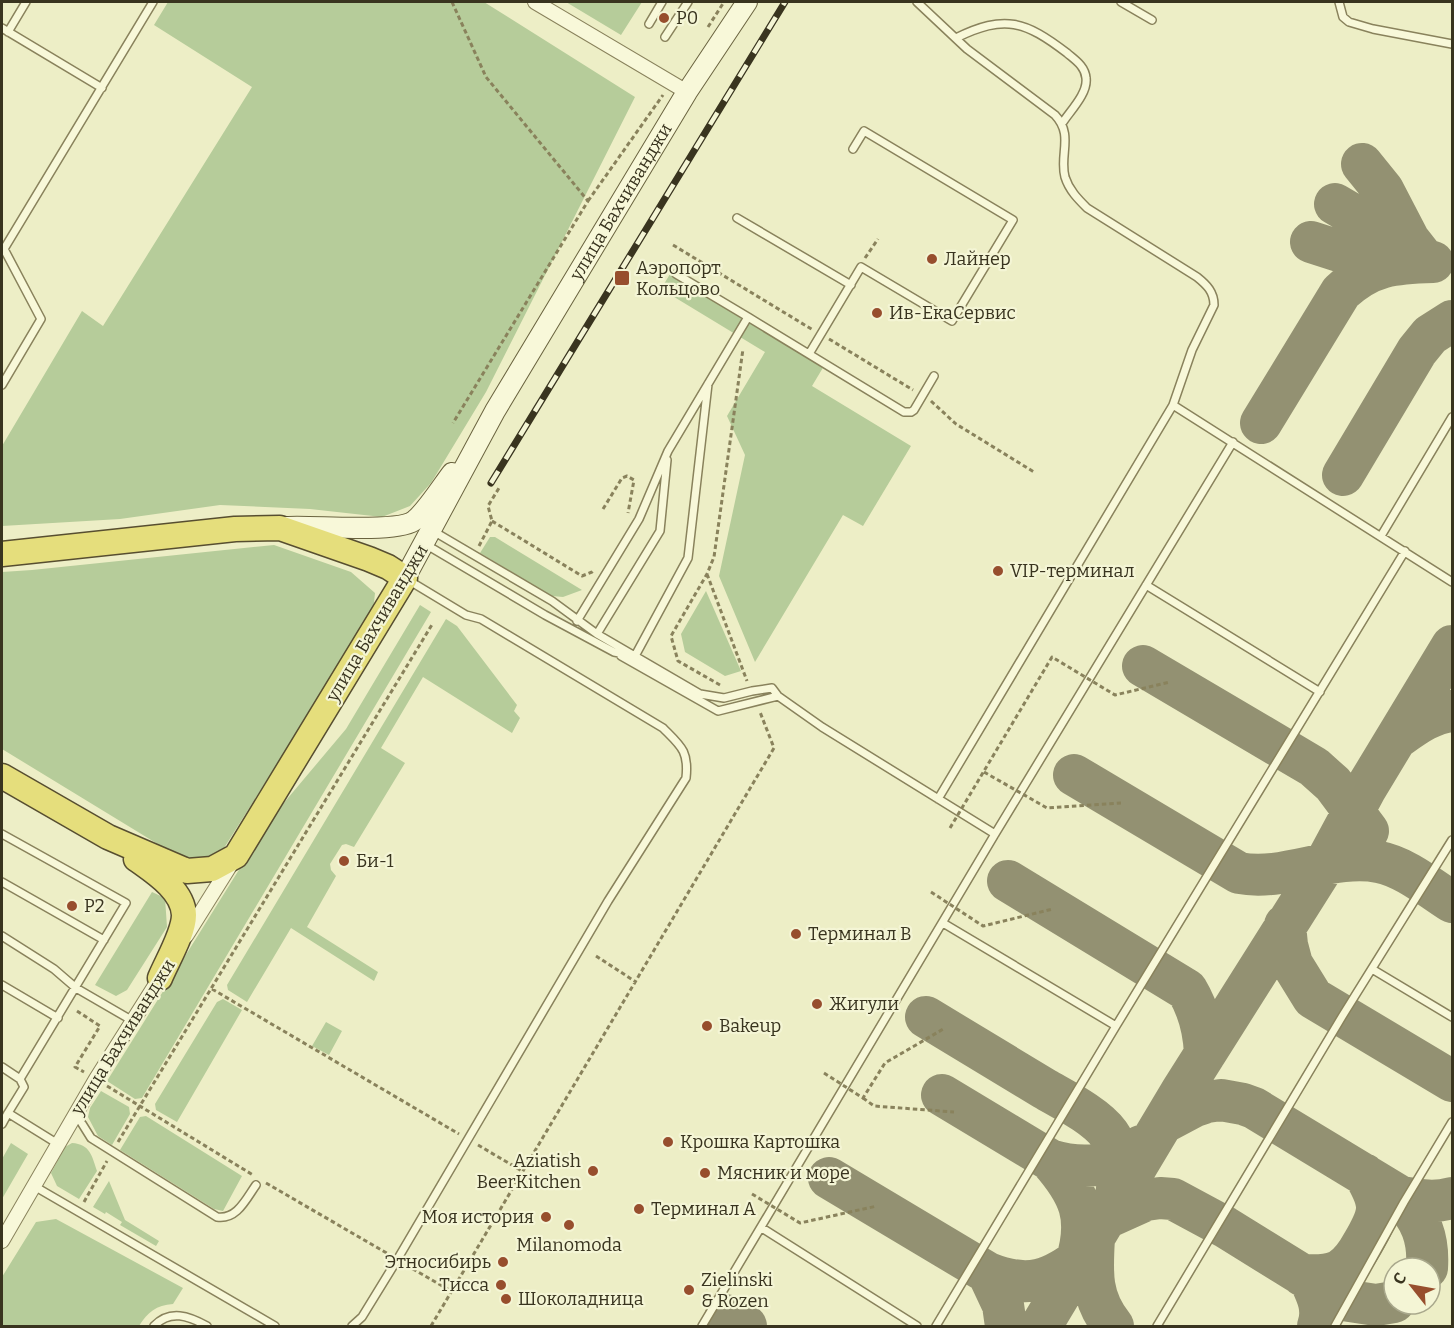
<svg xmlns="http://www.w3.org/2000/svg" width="1454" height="1328" font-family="Bitter,serif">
  <rect width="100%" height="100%" fill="#edeec6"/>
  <path fill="#b6cc9a" d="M168,2H484L635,97L486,392L431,483L410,506L382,517L310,509L220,505L120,519L2,526V446L82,311L103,326L252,87L154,25Z
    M566,2H642L621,35Z
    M670,274L824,366L812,386L911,446L863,526L843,515L755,662L719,576L745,455L727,416L765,352L661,289Z
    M490,537H495L582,590L563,597L552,596L480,553Z
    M274,545L351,572L375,593L373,612L224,848C206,860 200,862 179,857L2,749V572L32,570Z
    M706,591L741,671L725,676L685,652L681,634Z
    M420,605L431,612L142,1098L135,1099L107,1081L272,817L346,729Z
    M446,619L457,626L517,705L514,711L520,718L512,733L423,677L381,748L405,763L354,847L346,844L342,845L330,864L331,870L336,876L307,927L378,972L374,981L291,928L247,1002L228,990L227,985Z
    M152,892L165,898L167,927L127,990L116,996L95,985Z
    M223,999L242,1010L177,1122L156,1110L155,1104L217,1002Z
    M326,1022L342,1031L329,1055L312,1046Z
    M101,1091L129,1107L130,1114L112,1145L98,1136L88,1117L90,1108Z
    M146,1116L242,1176L223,1211L214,1209L120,1150L140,1117Z
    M11,1143L28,1154L2,1199V1159Z
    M72,1143C90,1144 92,1156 97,1171L79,1199L57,1186L51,1173L65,1147Z
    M109,1181L125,1220L159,1241L156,1246L120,1225L122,1222L106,1212L105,1214L93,1207Z
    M56,1219L183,1288L173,1304C156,1305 148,1312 139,1326H2V1277L36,1222Z"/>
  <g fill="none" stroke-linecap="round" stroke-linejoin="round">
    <path stroke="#939172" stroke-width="42" d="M1362,164L1383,190L1409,240L1420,254
      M1335,204L1417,252
      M1311,242L1339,251L1360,253L1401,251
      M1261,423L1341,292C1370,265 1394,263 1433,262
      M1343,475L1417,351L1430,335L1452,321
      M1143,666L1314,767L1333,784L1368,831
      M1397,738C1414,726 1431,713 1452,711
      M1074,775L1239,873C1285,882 1332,853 1379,862C1405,867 1430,888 1452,902
      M1008,881L1187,990C1199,1010 1204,1030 1205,1054
      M1285,925L1287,945L1292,964L1313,998L1452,1081
      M926,1017C965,1041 1005,1065 1045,1089C1064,1100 1096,1116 1109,1134C1123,1154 1119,1179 1115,1201
      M942,1095L1050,1160C1083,1170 1114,1167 1141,1146
      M1163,1123L1195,1106L1207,1102L1221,1100L1243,1104L1254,1108L1401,1197C1421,1219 1429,1238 1427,1268
      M1050,1160C1080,1194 1090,1218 1076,1263
      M829,1178L988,1273C1028,1289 1051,1281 1084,1255
      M1401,1197C1419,1200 1434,1203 1452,1198
      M1106,1218L1146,1200L1160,1198L1173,1199L1225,1227L1343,1300L1376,1305L1394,1302
      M1094,1238C1092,1272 1090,1298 1113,1326
      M988,1273L1003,1305L1006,1326
      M1302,1275C1335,1277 1347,1272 1363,1243C1381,1212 1382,1205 1364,1174
      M1310,1280C1317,1295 1324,1309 1318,1326
      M726,1315L746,1326
      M1041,1326L1181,1092L1325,864L1366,788L1452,646"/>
    <g stroke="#89825c" stroke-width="10">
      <path id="service" d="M917,2L967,49L1055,115C1074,135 1059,155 1065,177C1069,190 1078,199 1087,208L1197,277C1207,285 1214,292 1214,305L1192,350L1173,405
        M1121,2L1152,20
        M1339,2L1343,17L1349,22L1373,29L1452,44
        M649,24L662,2
        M2,28L102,88
        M8,32L26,2
        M665,37L688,2
        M956,38C1005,14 1025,21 1067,53C1075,60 1085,66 1086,78C1088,93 1071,110 1063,122
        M737,218L851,285
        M748,317L904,412H911L914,410L934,376
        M809,354L861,267L952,321L1013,220L864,131L853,149
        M2,385L41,319L4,249L153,2
        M433,531L552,601L597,634L700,694L724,698L752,691L772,688L778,696L822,727L995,834
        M1381,536L1452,417
        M425,544L545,615L614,652L635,656L688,558L708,384
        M1146,585L1320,692
        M577,621L639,519L668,451L748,317L676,274
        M597,634L660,531L667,460
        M621,656L718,711L778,696
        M938,799L1173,405L1452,582
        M2,834L126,903L20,1079
        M2,882L104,940
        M943,923L1116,1026
        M2,936L54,969L76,988L133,1021
        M1372,969L1452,1017
        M2,985L58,1018
        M2,1067L20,1079L24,1087L8,1113L58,1144
        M81,1112V1122L91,1138L217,1217C237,1220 246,1199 256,1185
        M2,1124L8,1113
        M34,1186L275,1326
        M762,1228L917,1326
        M154,1326C170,1309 189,1316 207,1326
        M352,1326L362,1317L397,1260L608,901L686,778C689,751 681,746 663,728L481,619L466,615L408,580
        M702,1326L995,834L1233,442
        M936,1326L1116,1026L1405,551
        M1157,1326L1343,1015L1452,840
        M1335,1326L1404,1202L1452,1122"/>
    </g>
    <g stroke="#89825c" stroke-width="16">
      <path id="minor" d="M535,2L687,92
        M186,936L233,861
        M2,1241L96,1079L163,973"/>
    </g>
    <g stroke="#6a633f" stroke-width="22">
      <g id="secondary">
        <path d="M287,527C313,525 399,534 415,520C427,510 442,486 452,473"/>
        <path id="s1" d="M405,578L495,411L687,92L747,2"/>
      </g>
    </g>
    <g stroke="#574e30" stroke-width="27">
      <path id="trunk" d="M2,554L235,529L280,528L369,559L388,567L405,578L236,856L212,869L187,871L108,837L2,776
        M136,859C154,872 183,890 184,915C184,933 167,961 160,978"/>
    </g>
    <path stroke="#89825c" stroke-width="3" stroke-dasharray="4.5 3" stroke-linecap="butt" d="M452,2L486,77L588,201L453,423
      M708,27L724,2
      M588,201L663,95
      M673,245L813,330
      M865,258L878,239
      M829,339L913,390
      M931,401L956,424L1034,472
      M603,509L622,478L627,476L634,480L628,513
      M492,521L582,576L592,572L594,570
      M479,546L492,521L488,506L499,488
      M707,574L747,681
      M720,685L678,661L671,636L707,574L714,557L743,349
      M596,956L636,982
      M212,989L459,1134
      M77,1011L100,1026L75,1067L84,1072
      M107,1086L253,1175
      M863,1098L874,1106L954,1112
      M118,1142L433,623
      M478,1145L522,1171
      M266,1183L390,1255
      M84,1202L107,1161
      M406,1265L451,1291
      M431,1326L774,748L760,712"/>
    <use href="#service" stroke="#f8f8d9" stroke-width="7"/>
    <use href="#minor" stroke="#f8f8d9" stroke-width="14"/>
    <use href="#secondary" stroke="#f8f8d9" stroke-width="20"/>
    <use href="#trunk" stroke="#e5de7c" stroke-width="24"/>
    <g stroke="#39341f" stroke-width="7">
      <path id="rail" d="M491,483L785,2"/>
    </g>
    <use href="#rail" stroke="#f4f5d5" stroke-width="4.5" stroke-dasharray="14" stroke-linecap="butt"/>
    <path stroke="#89825c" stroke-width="3" stroke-dasharray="4.5 3" stroke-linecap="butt" d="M984,772L1047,808L1121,803
      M950,828L1052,657L1115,695L1170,682
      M931,892L983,926L1053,909
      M824,1073L863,1098L885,1063L945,1028
      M752,1194L800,1223L877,1206"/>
  </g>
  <g fill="#974e2d" stroke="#f4f5d5" stroke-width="2">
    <circle cx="664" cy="18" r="6"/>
    <circle cx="932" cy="259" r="6"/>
    <rect x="614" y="270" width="16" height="16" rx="3"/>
    <circle cx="877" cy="313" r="6"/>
    <circle cx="998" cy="571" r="6"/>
    <circle cx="344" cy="861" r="6"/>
    <circle cx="72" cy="906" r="6"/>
    <circle cx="796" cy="934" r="6"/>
    <circle cx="817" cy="1004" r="6"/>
    <circle cx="707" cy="1026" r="6"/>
    <circle cx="668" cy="1142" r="6"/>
    <circle cx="593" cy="1171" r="6"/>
    <circle cx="705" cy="1173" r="6"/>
    <circle cx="639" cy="1209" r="6"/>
    <circle cx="546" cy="1217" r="6"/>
    <circle cx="569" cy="1225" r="6"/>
    <circle cx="503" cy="1262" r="6"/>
    <circle cx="501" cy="1285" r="6"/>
    <circle cx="689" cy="1290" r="6"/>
    <circle cx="506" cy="1299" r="6"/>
  </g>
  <g text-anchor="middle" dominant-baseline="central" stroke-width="4.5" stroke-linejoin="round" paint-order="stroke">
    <g font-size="18" fill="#39341f" stroke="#f4f5d5" text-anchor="start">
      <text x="676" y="18">P0</text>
      <text x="944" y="259">Лайнер</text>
      <text x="636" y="268">Аэропорт<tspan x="636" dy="21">Кольцово</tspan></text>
      <text x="889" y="313">Ив-ЕкаСервис</text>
      <text x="1010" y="571">VIP-терминал</text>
      <text x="356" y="861">Би-1</text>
      <text x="84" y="906">P2</text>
      <text x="808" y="934">Терминал B</text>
      <text x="829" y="1004">Жигули</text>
      <text x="719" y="1026">Bakeup</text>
      <text x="680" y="1142">Крошка Картошка</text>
      <text x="581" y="1161" text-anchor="end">Aziatish<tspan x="581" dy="21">BeerKitchen</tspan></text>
      <text x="717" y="1173">Мясник и море</text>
      <text x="651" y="1209">Терминал А</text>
      <text x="534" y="1217" text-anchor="end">Моя история</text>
      <text x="569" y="1245" text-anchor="middle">Milanomoda</text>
      <text x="491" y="1262" text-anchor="end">Этносибирь</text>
      <text x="701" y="1280">Zielinski<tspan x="701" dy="21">&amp; Rozen</tspan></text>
      <text x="489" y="1285" text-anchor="end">Тисса</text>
      <text x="518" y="1299">Шоколадница</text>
    </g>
    <g font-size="18" fill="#39341f" stroke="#f4f5d5">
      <text stroke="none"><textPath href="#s1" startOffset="434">улица Бахчиванджи</textPath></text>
      <text transform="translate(377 623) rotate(-59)">улица Бахчиванджи</text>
      <text transform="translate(123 1037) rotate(-58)">улица Бахчиванджи</text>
    </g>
  </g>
  <rect width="1454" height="1328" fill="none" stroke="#39341f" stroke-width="6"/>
  <g transform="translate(1412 1286) rotate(301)"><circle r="28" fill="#f4f5d5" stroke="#a9a88c" stroke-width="1.5"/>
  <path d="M0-4.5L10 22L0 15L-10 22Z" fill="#974e2d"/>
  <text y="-9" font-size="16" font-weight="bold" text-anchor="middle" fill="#39341f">С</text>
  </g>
</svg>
